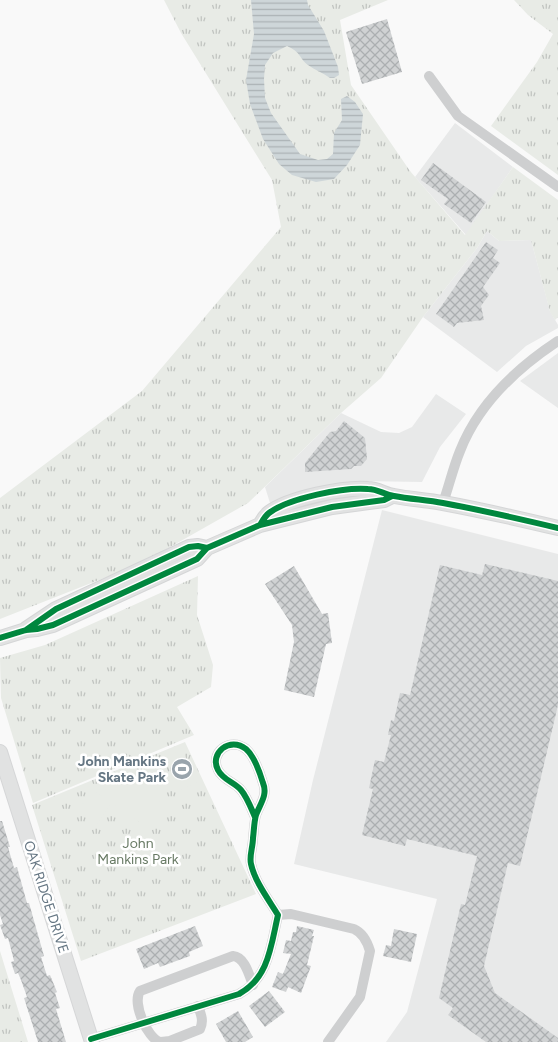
<svg xmlns="http://www.w3.org/2000/svg" width="558" height="1042" font-family="Figtree,sans-serif">
  <defs>
    <pattern id="grass-tufts" width="24" height="20" patternUnits="userSpaceOnUse" patternTransform="scale(1.25)"><rect width="24" height="20" fill="#e8ebe6"/><path d="M3 7l-1-3M5 7V3M7 7l1-3M15 17l-1-3M17 17v-4M19 17l1-3" fill="none" stroke="#c0c3c0"/></pattern>
    <pattern id="water-rules" width="6" height="5" patternUnits="userSpaceOnUse" patternTransform="scale(1.25)"><rect width="6" height="5" fill="#ced6d9"/><path d="M0 2.5h6" fill="none" stroke="#abb2b5"/></pattern>
    <pattern id="building-cross-hatch" width="8" height="8" patternUnits="userSpaceOnUse" patternTransform="scale(1.25)"><rect width="8" height="8" fill="#d0d2d3"/><path d="M0 0l8 8M0 8l8-8" fill="none" stroke="#acafb1"/></pattern>
  </defs>
  <rect width="100%" height="100%" fill="#f9f9f9"/>
  <path fill="#e8e9e9" d="M455,123L513,167L466,235L415,177Z
    M487,231L499,241L531,240L550,311L558,325V328L526,346L497,372L423,317L477,248Z
    M558,353V408L520,381Z
    M436,394L466,414L440,447L422,482L361,481L310,490L270,503L265,487L341,413L381,432L399,433L412,427Z
    M382,510L558,554V1042H386L407,1012L437,899L294,864L313,780Z"/>
  <path fill="url(#grass-tufts)" d="M164,0H388L340,20L351,85L410,171L465,235L513,167L558,200V317L555,320L550,312L531,240L499,241L487,231L477,248L423,317L381,378L341,413L248,503L142,563L0,619V498L142,391L281,227L272,180L181,33Z
    M514,0H558V175L491,126L537,62L553,34L528,15Z
    M198,576L197,615L213,665L211,687L177,707L194,735L33,803L1,698L0,658L45,645Z
    M185,742L256,894L81,961L32,805Z
    M0,951L28,1042H0Z"/>
  <path fill="#e8ebe6" d="M182,750L198,782L180,790L166,757Z
    M147,763L165,777L151,796L165,806L149,829L111,803L97,824L78,810L93,790L102,796L119,773L133,783Z"/>
  <path fill="url(#water-rules)" d="M251,0H307L308,5L324,31L338,67L339,75L334,78H330C323,73 315,70 308,65C299,58 301,52 287,46L273,53L265,65L264,79L265,98L271,113L300,154L318,160L327,159L333,154L334,133L342,120L341,99L347,96L355,102L363,114L360,145L347,165L334,179L316,182L292,175L279,164L263,139L250,104L246,80L254,34Z"/>
  <path fill="url(#building-cross-hatch)" d="M387,19L402,72L362,84L346,32Z
    M433,163L486,202L471,223L444,204L448,199L421,180Z
    M486,242L498,250L493,258L500,263L483,287L489,295L481,306L484,320L457,323L454,327L436,314Z
    M344,421L365,438L367,459L361,466H354L351,469L305,472V463L330,432L336,431Z
    M485,564L558,581V705L520,866L508,863L484,966L495,993L558,1038V1042H486L448,1015L453,1008L439,998L461,904L465,905L477,856L407,839L405,846L362,835L373,789L369,788L375,760L384,762L391,735H388L391,720L394,721L400,693L410,695L440,565L482,575Z
    M294,566L322,614L328,613L332,643L326,644L314,697L284,690L294,642L292,625L265,584Z
    M0,821H2L10,847H8L14,868L17,867L27,903H29L44,956L41,957L47,976L50,975L57,992L55,993L60,1008L56,1009L66,1042H38L24,998L27,997L21,980L18,973L15,974L11,962L14,961L12,953L8,938L5,939L0,925L3,924L0,915Z
    M195,926L203,946L189,952L190,956L179,960L160,967L158,963L144,969L136,949Z
    M297,926L314,930L312,936H314L307,965L311,966L301,993L288,987L286,992L272,987L278,972L283,974L291,954L283,953L286,940L291,941L293,932H296Z
    M394,929L417,934L411,962L383,956L386,945L391,946Z
    M269,991L285,1012L265,1027L249,1006Z
    M238,1011L253,1037L245,1042H226L216,1024Z"/>
  <g fill="none" stroke-linecap="round" stroke-linejoin="round">
    <g stroke="#d5d6d7" stroke-width="16">
      <path id="secondary" d="M260,525C263,520 265,516 269,513C289,498 344,487 368,489C378,489 385,495 394,496C410,499 426,500 443,503C481,510 520,519 558,528
        M26,629L56,609L189,547L198,546L207,548
        M0,638L26,630L37,629L53,625L197,559L207,548L260,525L332,507L384,500L392,496
        M0,752L92,1042"/>
    </g>
    <path stroke="#cecfd0" stroke-width="10" d="M429,76L458,116L558,187
      M443,503C449,486 453,468 460,451C478,405 517,368 558,341
      M278,915L291,914L354,929C363,933 367,941 370,951L360,997L328,1042
      M91,1039L239,994C269,978 271,945 278,915C269,900 255,882 251,864C249,856 253,847 253,838C254,831 254,822 256,815C260,804 268,795 263,783C260,773 254,756 246,749C230,736 209,753 218,770C223,780 234,782 241,790C247,797 251,808 255,817
      M160,1042C147,1038 132,1003 140,991L233,956C245,957 249,975 253,985
      M161,1042L170,1041L200,1029C204,1021 201,1014 198,1006"/>
    <use href="#secondary" stroke="#e1e2e2" stroke-width="14"/>
    <g stroke="#fff" stroke-width="9">
      <path id="cycleway" d="M260,525C263,520 265,516 269,513C289,498 344,487 368,489C378,489 385,495 394,496C410,499 426,500 443,503C481,510 520,519 558,528
        M26,630L56,609L189,547L198,546L207,548
        M0,638L26,630L37,629L53,625L197,559L207,548L260,525L332,507L384,500L392,496
        M91,1039L239,994C269,978 271,945 278,915C269,900 255,882 251,864C249,856 253,847 253,838C254,831 254,822 256,815C260,804 268,795 263,783C260,773 254,756 246,749C230,736 209,753 218,770C223,780 234,782 241,790C247,797 251,808 255,817"/>
    </g>
    <use href="#cycleway" stroke="#00873e" stroke-width="6"/>
  </g>
  <defs>
    <g id="stadium-disc" transform="scale(1.125)"><circle r="9.5" fill="#99a4ac" stroke="#fff"/><path d="M0-5a6.5 5 0 1 0 0 10a6.5 5 0 1 0 0-10ZM-3.5-1.8h7v3.6h-7Z" fill="#fff"/></g>
  </defs>
  <g fill-rule="evenodd">
    <use href="#stadium-disc" x="182" y="769"/>
  </g>
  <g text-anchor="middle" dominant-baseline="central" stroke-width="5" stroke-linejoin="round" paint-order="stroke">
    <g font-size="14" font-weight="bold" fill="#657683" stroke="#fff" text-anchor="end">
      <text x="166" y="761">John Mankins<tspan x="166" dy="16">Skate Park</tspan></text>
    </g>
    <g font-size="14" fill="#687a64" stroke="#fff">
      <text x="138" y="843">John<tspan x="138" dy="16">Mankins Park</tspan></text>
    </g>
    <g font-size="14" fill="#657683" stroke="#fff">
      <text transform="translate(46 897) rotate(72)">OAK RIDGE DRIVE</text>
    </g>
  </g>
</svg>
